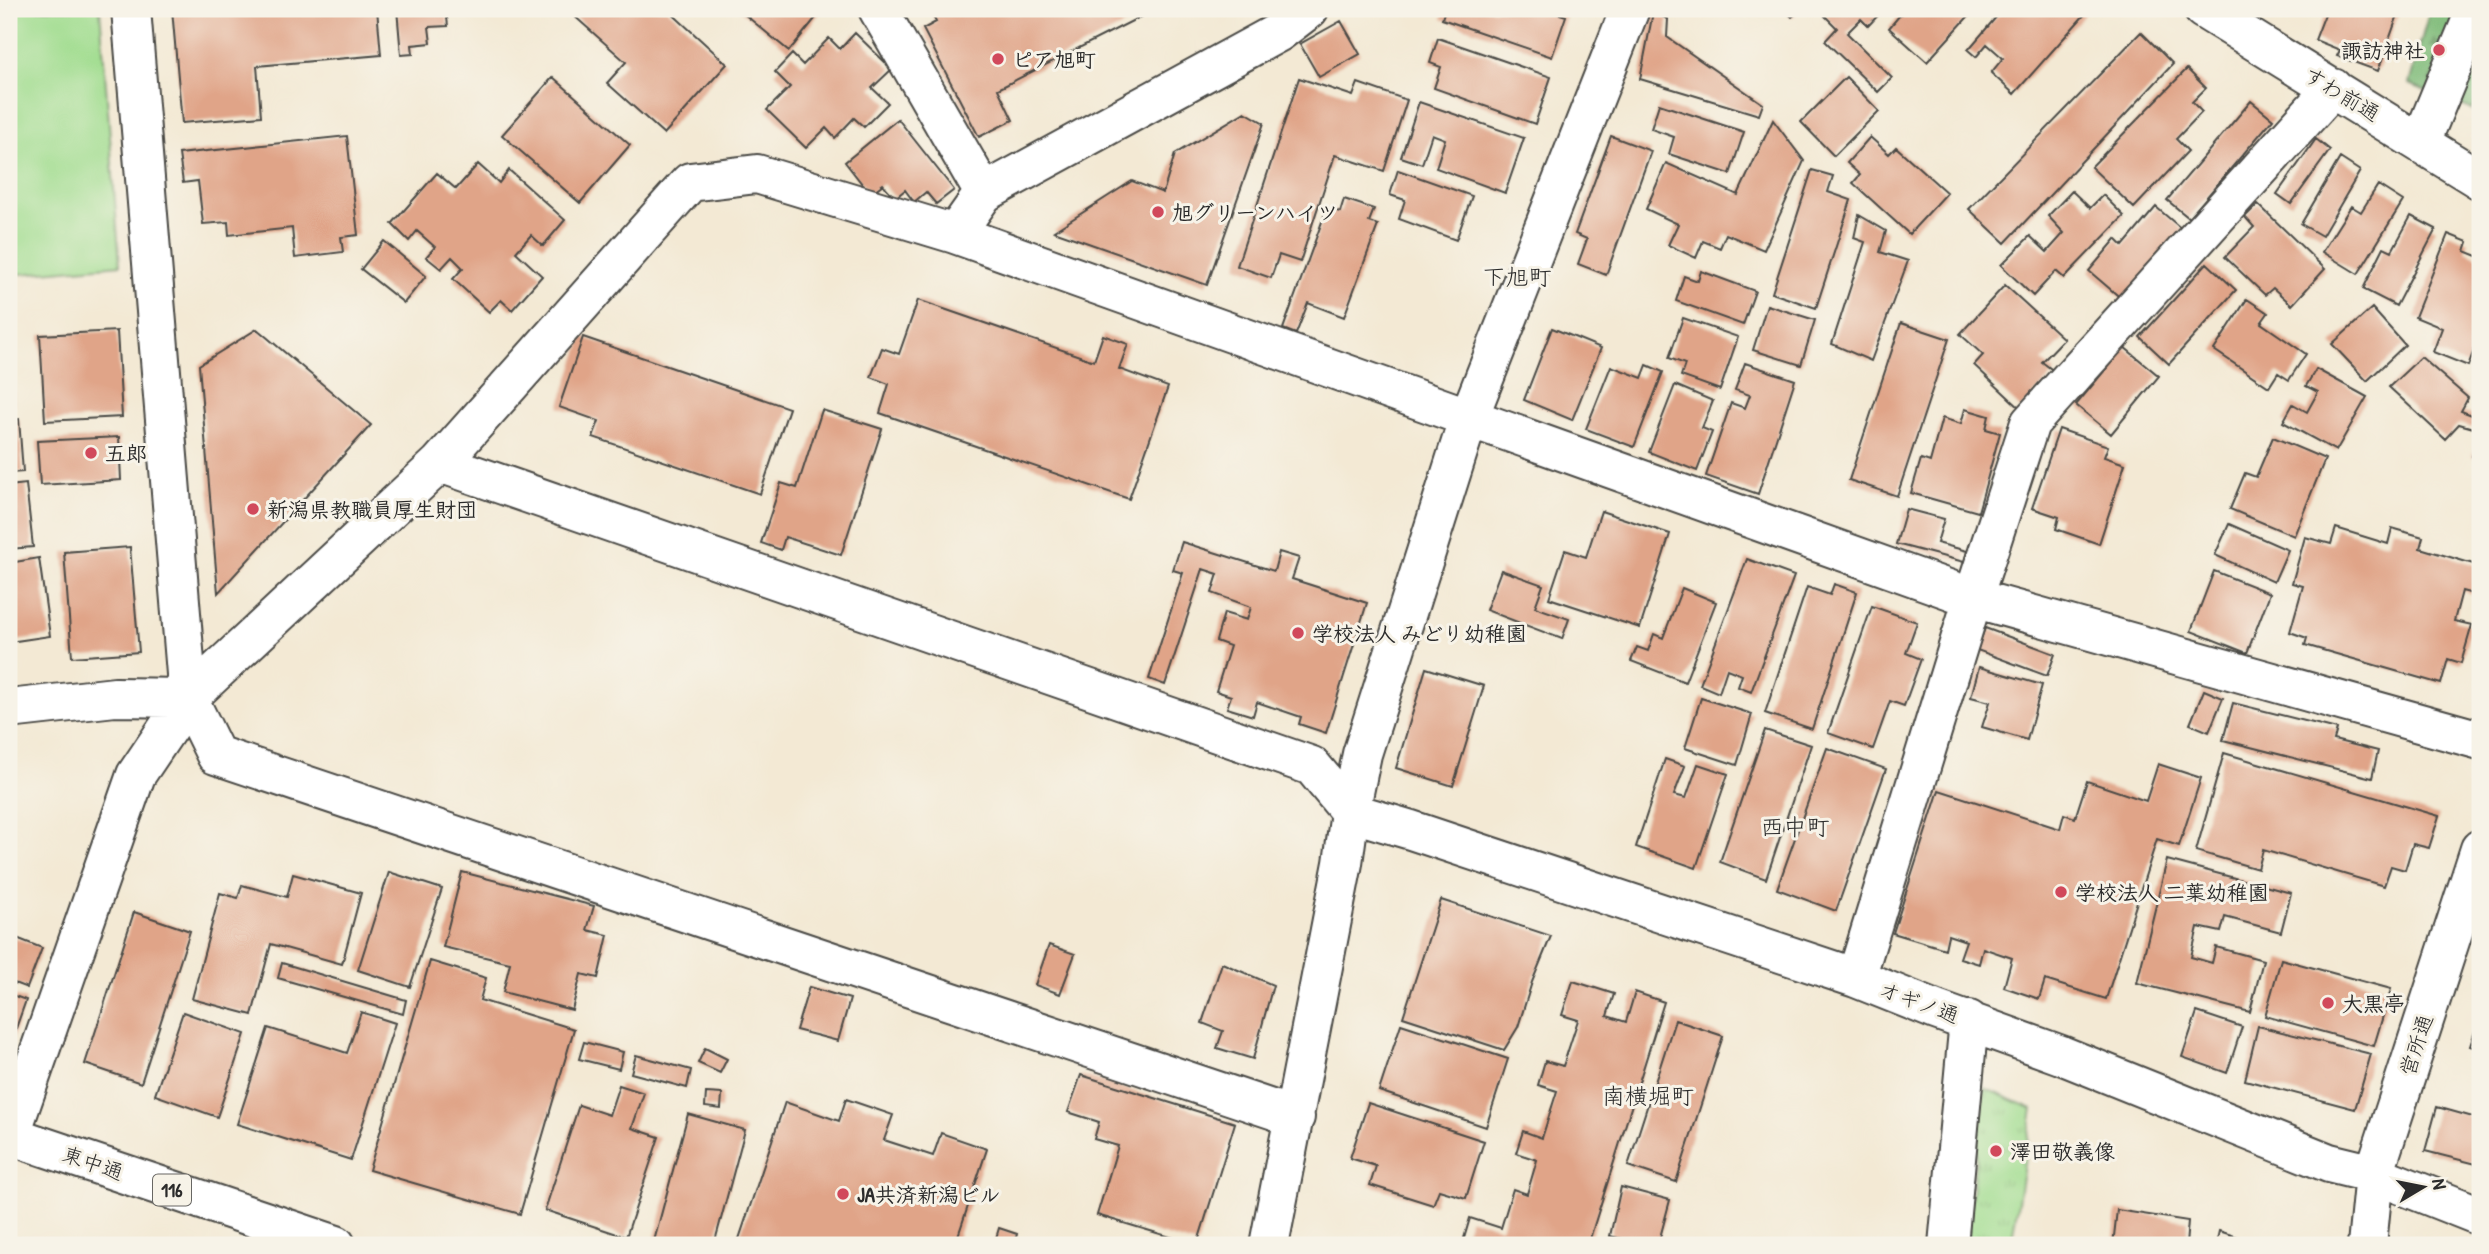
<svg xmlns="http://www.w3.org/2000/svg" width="2489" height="1254" font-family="'Patrick Hand','Klee One',sans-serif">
  <defs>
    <pattern id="forest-firs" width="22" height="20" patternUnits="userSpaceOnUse" patternTransform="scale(1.75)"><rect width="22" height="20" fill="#80bc7a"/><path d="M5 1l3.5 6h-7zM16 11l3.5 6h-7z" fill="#699964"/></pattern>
    <pattern id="park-tufts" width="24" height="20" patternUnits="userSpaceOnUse" patternTransform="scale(1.75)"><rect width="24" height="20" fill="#a1dd90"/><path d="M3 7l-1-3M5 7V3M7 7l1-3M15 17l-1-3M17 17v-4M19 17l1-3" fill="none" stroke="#8bbe7c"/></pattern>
  </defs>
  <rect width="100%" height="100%" fill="#f7f3e8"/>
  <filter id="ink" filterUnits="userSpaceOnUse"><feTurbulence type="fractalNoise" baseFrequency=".0143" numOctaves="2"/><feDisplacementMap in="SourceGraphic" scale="14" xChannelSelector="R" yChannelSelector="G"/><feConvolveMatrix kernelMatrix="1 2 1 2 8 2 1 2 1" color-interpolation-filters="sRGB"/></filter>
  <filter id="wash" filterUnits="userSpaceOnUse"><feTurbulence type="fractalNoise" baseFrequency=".00686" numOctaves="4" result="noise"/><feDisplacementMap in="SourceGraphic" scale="28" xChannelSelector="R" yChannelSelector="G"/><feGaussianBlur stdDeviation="1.57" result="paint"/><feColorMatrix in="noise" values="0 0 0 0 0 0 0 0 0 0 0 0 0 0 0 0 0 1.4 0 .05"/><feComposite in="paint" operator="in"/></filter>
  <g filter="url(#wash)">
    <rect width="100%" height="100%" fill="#f3e9d4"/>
    <path fill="url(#forest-firs)" stroke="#567452" stroke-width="2" d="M2430,9H2480V91L2473,110L2409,84Z"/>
    <path fill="url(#park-tufts)" stroke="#66845e" stroke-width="2" d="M1984,1088L2033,1109L2011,1245H1966Z"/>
    <path fill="#a1dd90" stroke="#66845e" stroke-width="2" d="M9,9H100L120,265L9,275Z"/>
    <g id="blocks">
      <path fill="#e0a488" d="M172,9H377L381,55L257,66L261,116L182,123Z
        M397,9H446L448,26L429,27L431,43L412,45L413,54L401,55Z
        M577,9H667L727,64L664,134L607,83L626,62L572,14Z
        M738,9H823L789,51Z
        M929,9H1146L1148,13L998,89L1013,120L979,137L923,29L936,22Z
        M1445,9H1545L1566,16L1552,57L1442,19Z
        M1784,9H1801L1792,17Z
        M1832,9H1884L1868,26L1861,19L1847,33L1892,78L1878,92L1825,41L1837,28L1825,16Z
        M1905,9H1975L1927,62L1889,28Z
        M2003,9H2081L2086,13L2014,94L1991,73L2003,58L1987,44L1976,57L1968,50Z
        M2327,9H2400L2378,71L2337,56L2340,50L2315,40Z
        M1653,12L1668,19L1667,37L1763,104L1759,115L1640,79Z
        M1341,21L1360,54L1319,77L1300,44Z
        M2141,32L2173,64L2005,243L1969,209Z
        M855,33L892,69L872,88L888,103L864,127L854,118L835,138L826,128L806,148L767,110L790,87L775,72L792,54L803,65L829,38L840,49Z
        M1438,38L1551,77L1535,124L1434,88L1441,67L1430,63Z
        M2187,69L2206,88L2192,102L2202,112L2176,139L2188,151L2134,208L2091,167Z
        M553,77L630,145L580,203L502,135Z
        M1846,77L1879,111L1834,156L1801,122Z
        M1299,78L1353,96L1358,83L1407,100L1384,171L1335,155L1300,262L1279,255L1271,278L1237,266Z
        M2251,101L2273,119L2189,218L2167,200Z
        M1419,102L1524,138L1505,193L1436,168L1445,139L1432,134L1422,164L1401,157Z
        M1659,104L1744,132L1730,174L1669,154L1674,137L1651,129Z
        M1245,112L1264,123L1207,285L1054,231L1132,181L1163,193L1175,154Z
        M898,119L954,190L936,204L926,192L914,202L905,190L895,198L883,184L870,194L845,162Z
        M1773,120L1804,161L1764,250L1726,234L1720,248L1703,241L1696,258L1668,245L1678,224L1646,209L1666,163L1738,195Z
        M347,136L358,235L341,237L343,252L295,258L292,228L229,235L228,222L203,224L198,181L183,183L179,154Z
        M1611,136L1651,151L1606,275L1578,264L1587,239L1575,234Z
        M1870,137L1889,154L1896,147L1947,193L1909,234L1853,183L1860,175L1847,163Z
        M2316,139L2330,150L2291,204L2277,194Z
        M2340,158L2360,171L2322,236L2301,224Z
        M478,164L499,183L509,170L565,220L543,246L531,235L516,252L542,276L512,310L501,300L489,312L453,279L463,268L452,257L441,269L426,257L435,247L417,231L409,241L392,224L437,173L456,189Z
        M1398,170L1472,196L1456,240L1399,219L1405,200L1390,195Z
        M1812,170L1833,176L1828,192L1851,200L1816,308L1772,293Z
        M2378,185L2403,201L2358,274L2322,252L2351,206L2361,212Z
        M2072,191L2090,208L2103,195L2124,216L2064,278L2056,271L2033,296L2001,265L2030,236L2047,252L2064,233L2048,216Z
        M1344,199L1374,209L1369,222L1378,225L1344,317L1308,303L1296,334L1283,329L1327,208L1340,212Z
        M2258,204L2325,269L2292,305L2273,288L2265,295L2225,257L2254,227L2245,217Z
        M2156,207L2183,230L2123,300L2089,271L2116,239L2123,246Z
        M1859,215L1886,231L1880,252L1908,261L1871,361L1832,344L1865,242L1854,238Z
        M2411,216L2436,229L2396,306L2363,289L2384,247L2392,251Z
        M2448,234L2468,242L2465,251L2480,257V334L2468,366L2433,352L2442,328L2415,317Z
        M384,241L426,276L404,303L361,269Z
        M2207,263L2236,290L2169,364L2140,337Z
        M1701,271L1755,291L1743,325L1676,301L1684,276L1698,281Z
        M2005,285L2064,339L2042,362L2055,372L2021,409L1974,365L1983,355L1960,334Z
        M2247,299L2268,313L2261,323L2306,354L2289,380L2278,373L2269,387L2214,350Z
        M918,300L1094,361L1103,335L1128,344L1119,369L1168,387L1129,499L880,413L889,384L871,377L882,348L899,354Z
        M1767,305L1815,320L1801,365L1753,350Z
        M2372,308L2405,345L2367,381L2332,344Z
        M1683,318L1738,337L1720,390L1681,376L1685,364L1669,358Z
        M1901,323L1949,339L1897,496L1849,480Z
        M1552,328L1601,348L1572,420L1524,400Z
        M257,329L371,425L218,593L199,365Z
        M117,331L122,417L45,421L40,335Z
        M583,337L789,408L760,494L593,437L599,421L559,407Z
        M9,342H12L14,404H9Z
        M2124,347L2159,376L2111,434L2076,405Z
        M2421,357L2468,398L2461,411L2480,418V430L2459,424L2445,439L2389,387Z
        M1745,363L1795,380L1758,494L1706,476L1731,403L1745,408L1750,395L1735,390Z
        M1647,365L1663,372L1634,447L1586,429L1611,366L1642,378Z
        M2316,369L2367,397L2336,451L2283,422L2293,404L2307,412L2318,392L2306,386Z
        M1675,385L1713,401L1702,428L1712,432L1697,471L1649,452Z
        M1965,409L1989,416L1986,429L2000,433L1978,512L1911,493L1921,459L1930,462L1942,418L1961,424Z
        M822,410L882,429L841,555L785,537L781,550L761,543L781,483L797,488Z
        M19,419L23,472L9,473V420Z
        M2059,429L2108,446L2104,457L2125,464L2099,544L2056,529L2059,517L2032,508Z
        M2480,436V460L2472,456Z
        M119,437L121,480L40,485L37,441Z
        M2273,437L2325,459L2294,536L2230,509L2245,473L2256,477Z
        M26,484L33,547L9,549V486Z
        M1906,509L1944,519L1937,543L1967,551L1964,562L1896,544Z
        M1601,511L1670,534L1640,628L1549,598L1565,550L1586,557Z
        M2229,524L2288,550L2274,582L2215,555Z
        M2336,528L2388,544L2392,528L2423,537L2420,548L2480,566V596L2462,591L2454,621L2472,625L2461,663L2448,659L2441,684L2305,645L2307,638L2290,632L2303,586L2292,583L2305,537L2331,544Z
        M1182,542L1274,571L1279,552L1299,558L1292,579L1367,603L1326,733L1299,724L1301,717L1257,702L1253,716L1227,708L1231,696L1216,691L1230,646L1216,641L1224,613L1247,620L1251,607L1212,593L1218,574L1203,569L1165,685L1149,679L1183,573L1173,570Z
        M130,547L139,652L72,657L64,552Z
        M39,558L50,636L9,642V563Z
        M1747,559L1794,576L1751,692L1738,687L1742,675L1727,669L1719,693L1700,685Z
        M1501,570L1543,585L1535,607L1569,619L1562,639L1486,610Z
        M2214,571L2270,593L2247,653L2191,631Z
        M1834,584L1857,592L1812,729L1765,713L1807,587L1830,595Z
        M1682,588L1716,602L1685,682L1631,661L1637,647L1648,651L1654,634L1663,638Z
        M1872,606L1917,622L1906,653L1921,659L1904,706L1890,701L1873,749L1828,733Z
        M1985,628L2055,654L2047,676L1977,650Z
        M1979,667L2042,685L2027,740L1982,727L1990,702L1971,697Z
        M1426,668L1484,686L1453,786L1396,768Z
        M2204,690L2223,698L2209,732L2190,724Z
        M1701,698L1752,714L1737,765L1685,748Z
        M2233,703L2337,729L2334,740L2378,751L2372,778L2223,740Z
        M1765,730L1811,745L1766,879L1720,862Z
        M1827,748L1886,769L1836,911L1777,889Z
        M2224,753L2439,816L2429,848L2413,844L2405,870L2391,866L2384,886L2263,850L2258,869L2196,851Z
        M1665,759L1685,766L1674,795L1686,798L1698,764L1728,774L1696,868L1636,847Z
        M2158,764L2201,778L2179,846L2157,839L2106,999L2045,980L2039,999L2004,987L2012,958L1983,948L1979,964L1960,958L1966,941L1948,935L1945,949L1893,933L1939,790L2060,829L2064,814L2075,818L2087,781L2146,801Z
        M2167,860L2291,893L2281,932L2225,917L2221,932L2198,927L2191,957L2212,963L2216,947L2263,960L2250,1012L2137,983Z
        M389,872L442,889L410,987L358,970Z
        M462,872L594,906L587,930L608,935L598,978L581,974L572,1010L503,992L510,963L443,947Z
        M293,874L361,893L342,964L271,944L252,1015L192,999L220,893L238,898L242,885L287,897Z
        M1441,900L1551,936L1532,982L1518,1027L1504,1050L1403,1017Z
        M134,912L190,931L141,1083L85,1064Z
        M9,935L42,948L27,988L9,981Z
        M1049,945L1075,954L1060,994L1035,985Z
        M2281,959L2391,989L2374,1046L2265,1016Z
        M430,961L486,978L480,1000L574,1029L520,1214L369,1170Z
        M282,963L406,1000L403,1014L278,978Z
        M1222,963L1273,985L1253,1059L1217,1048L1223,1031L1202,1023Z
        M1573,981L1614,994L1607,1016L1626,1022L1635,992L1664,1002L1588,1245H1462L1470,1218L1501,1228L1513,1189L1527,1194L1537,1160L1516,1153L1523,1131L1542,1138L1557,1091L1538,1085L1545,1061L1563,1066L1578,1020L1562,1015Z
        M809,987L850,999L838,1041L796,1030Z
        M9,994L26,1000L9,1048Z
        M183,1012L245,1034L217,1117L155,1095Z
        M361,1012L395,1023L351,1160L237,1124L268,1028L347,1053Z
        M2197,1012L2242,1027L2227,1073L2182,1057Z
        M2480,1016V1049L2470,1046Z
        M1675,1020L1723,1036L1676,1182L1628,1166Z
        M1401,1024L1508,1059L1486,1127L1379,1091Z
        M2258,1026L2371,1054L2355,1109L2245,1080Z
        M584,1042L623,1052L619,1069L579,1059Z
        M705,1048L727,1059L720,1073L698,1063Z
        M636,1055L691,1070L687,1088L631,1073Z
        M1081,1075L1235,1123L1197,1245L1097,1215L1118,1146L1094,1139L1099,1122L1068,1112Z
        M619,1085L644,1093L632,1128L659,1137L626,1237L545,1210L579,1105L609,1115Z
        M706,1093L722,1094L721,1109L705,1107Z
        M846,1099L893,1115L884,1140L933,1156L941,1133L987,1149L955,1245H737L785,1102L839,1121Z
        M1368,1103L1484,1141L1466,1198L1439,1190L1433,1205L1370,1185L1376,1166L1350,1158Z
        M2437,1107L2480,1119V1165L2425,1151Z
        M688,1114L745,1130L714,1245H653Z
        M1621,1187L1670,1200L1658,1245H1646L1610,1236Z
        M2117,1210L2188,1221L2186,1245H2113Z
        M999,1228L1017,1234L1014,1245H994Z
        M2219,1231L2263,1245H2216Z
        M20,1238L38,1245H17Z"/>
    </g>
  </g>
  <g filter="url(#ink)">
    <use href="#blocks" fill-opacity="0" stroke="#494844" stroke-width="2"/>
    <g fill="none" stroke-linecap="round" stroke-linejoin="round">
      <g stroke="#494844" stroke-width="42">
        <path id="minor" d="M131,9L188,698L216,755L1295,1117
          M878,9L984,193
          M2203,9L2480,180
          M2421,142L2476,9
          M955,234L984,193L1279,32L1309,9
          M440,463L1312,766L1350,812L1411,830L1856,978L1936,1010L2061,1055L2329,1163L2374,1174L2480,1216
          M9,709L115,697L188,698
          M1856,978L1973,598L2030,423L2333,88
          M9,1139L136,775L188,698L440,463L690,182L757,174L955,234L1973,598L2480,740
          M1269,1245L1343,863L1350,812L1362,754L1469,417L1630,9
          M1948,1245L1969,1020
          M2367,1245L2374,1174L2480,849"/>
      </g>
      <g stroke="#494844" stroke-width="42">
        <path id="highway" d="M9,1135L336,1245"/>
      </g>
      <use href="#minor" stroke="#fff" stroke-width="38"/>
      <use href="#highway" stroke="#fff" stroke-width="38"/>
    </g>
  </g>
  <g fill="#d1495b" stroke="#f7f3e8" stroke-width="2.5">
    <circle cx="2439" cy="50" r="7"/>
    <circle cx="998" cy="59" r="7"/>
    <circle cx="1158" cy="212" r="7"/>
    <circle cx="91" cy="453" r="7"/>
    <circle cx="253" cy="509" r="7"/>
    <circle cx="1298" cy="633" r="7"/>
    <circle cx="2061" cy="892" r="7"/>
    <circle cx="2328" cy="1003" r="7"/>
    <circle cx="1996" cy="1151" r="7"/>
    <circle cx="843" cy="1194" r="7"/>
  </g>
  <g text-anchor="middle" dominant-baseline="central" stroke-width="6" stroke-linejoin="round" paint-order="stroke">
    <rect fill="#f7f3e8" stroke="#686764" stroke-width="2" x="153" y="1174.5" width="38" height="31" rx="5"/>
    <g font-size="19" font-weight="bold" fill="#2b2b2b">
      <text x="172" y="1190">116</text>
    </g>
    <g font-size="21" font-weight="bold" fill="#2b2b2b" stroke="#f7f3e8" text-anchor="start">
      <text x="2425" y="50" text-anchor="end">諏訪神社</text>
      <text x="1012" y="59">ピア旭町</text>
      <text x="1172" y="212">旭グリーンハイツ</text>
      <text x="105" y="453">五郎</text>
      <text x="267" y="509">新潟県教職員厚生財団</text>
      <text x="1312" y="633">学校法人 みどり幼稚園</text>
      <text x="2075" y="892">学校法人 二葉幼稚園</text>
      <text x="2342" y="1003">大黒亭</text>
      <text x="2010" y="1151">澤田敬義像</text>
      <text x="857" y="1194">JA共済新潟ビル</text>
    </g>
    <g font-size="21" fill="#2b2b2b" stroke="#f7f3e8">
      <text transform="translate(2342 94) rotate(31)">すわ前通</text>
      <text transform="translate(1919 1002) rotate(20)">オギノ通</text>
      <text transform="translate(2416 1045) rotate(-72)">営所通</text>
      <text transform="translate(93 1163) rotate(19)">東中通</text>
    </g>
    <g font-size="23" fill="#2b2b2b" stroke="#f7f3e8">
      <text x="1517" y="276">下旭町</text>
      <text x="1795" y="826">西中町</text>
      <text x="1648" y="1095">南横堀町</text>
    </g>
  </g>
  <rect width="2489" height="1254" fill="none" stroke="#f7f3e8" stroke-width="35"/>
  <g transform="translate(2423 1187) rotate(80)" stroke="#f7f3e8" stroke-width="5" paint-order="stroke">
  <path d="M0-5L12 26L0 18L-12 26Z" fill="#2b2b2b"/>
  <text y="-10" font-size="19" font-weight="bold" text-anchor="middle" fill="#2b2b2b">N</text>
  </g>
</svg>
